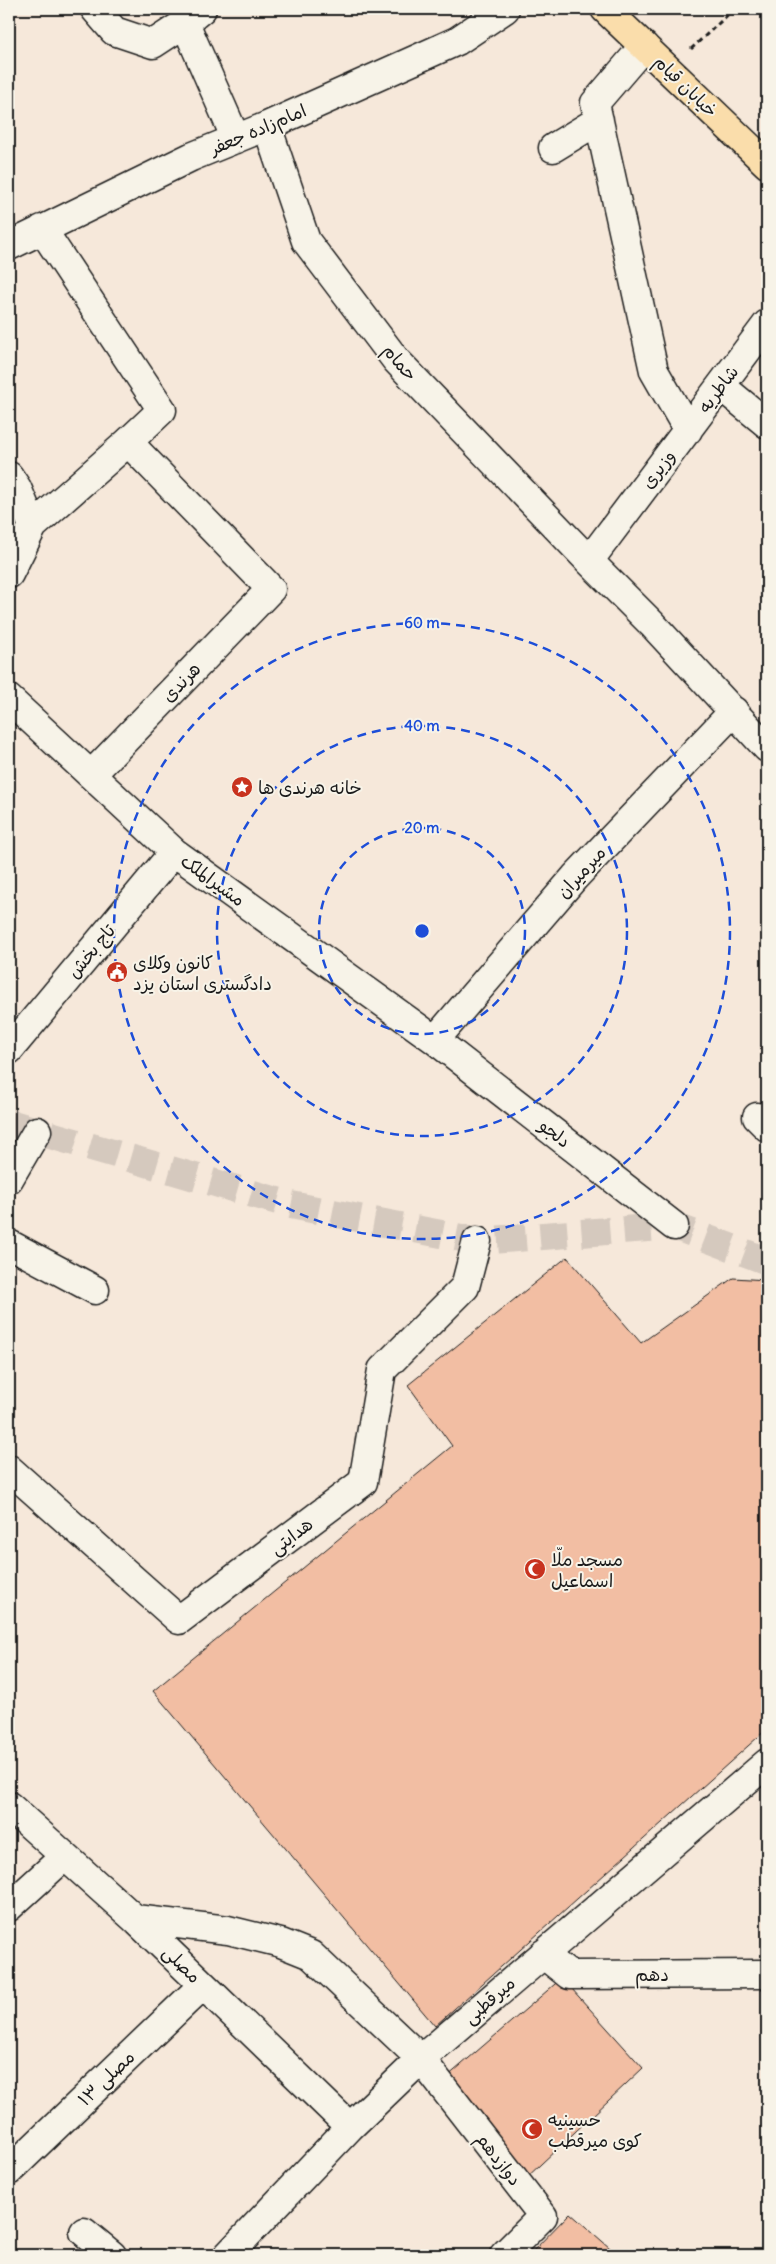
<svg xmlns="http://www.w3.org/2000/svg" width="776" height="2264" font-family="Delius,'Playpen Sans Arabic',sans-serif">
  <rect width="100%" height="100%" fill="#f6e8da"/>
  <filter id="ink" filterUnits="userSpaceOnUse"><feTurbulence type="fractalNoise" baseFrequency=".02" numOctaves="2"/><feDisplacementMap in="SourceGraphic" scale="10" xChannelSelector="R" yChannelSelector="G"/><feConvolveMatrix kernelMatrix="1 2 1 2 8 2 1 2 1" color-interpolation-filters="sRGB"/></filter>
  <g filter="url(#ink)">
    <path fill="#f2bea3" stroke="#1c1c1c" d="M567,1257L641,1343L733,1278L767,1280V1729L435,2026L153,1691L452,1446L408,1385Z
      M562,1978L643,2068L524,2180L447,2077Z
      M570,2213L618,2255H529Z"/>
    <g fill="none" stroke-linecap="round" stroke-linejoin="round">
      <path stroke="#d5c9be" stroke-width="28" stroke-dasharray="28 14" stroke-linecap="butt" d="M9,1123L291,1205L477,1241L674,1226L767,1261"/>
      <g stroke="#1c1c1c" stroke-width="31">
        <path id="minor" d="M95,9L114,31L153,44L185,23L202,9
          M185,23L236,139
          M644,46L595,103L654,371L688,430
          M267,126L306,241L396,360L589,561L652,624L767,748
          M553,148L599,120
          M42,229L162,410L128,442L271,589L91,775
          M9,246L191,157L267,126L457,41L505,9
          M721,386L767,424
          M9,476L17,488L33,526L9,574
          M33,526L128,442
          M589,561L767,324
          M9,699L174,852L435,1040L674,1226
          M435,1040L575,877L734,711
          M9,1050L174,852
          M757,1117L767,1127
          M9,1179L37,1131
          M9,1244L95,1290
          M9,1469L179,1620L363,1482L382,1370L465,1287L477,1241
          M9,1806L135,1919L350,2127
          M9,1907L65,1856
          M135,1919L228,1930L281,1943L311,1955L421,2059L543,2216L504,2255
          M543,1954L569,1975L767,1974
          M9,2171L203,1985
          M84,2232L112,2255
          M228,2255L350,2127L421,2059L767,1763"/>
      </g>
      <g stroke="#1c1c1c" stroke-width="31">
        <path id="major" d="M605,9L767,164"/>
      </g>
      <path stroke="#1c1c1c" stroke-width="3" stroke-dasharray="5 4" stroke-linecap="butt" d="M691,49L734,9"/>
      <use href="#minor" stroke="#f7f3e8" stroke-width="28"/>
      <use href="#major" stroke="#faddab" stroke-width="28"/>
    </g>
  </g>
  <g fill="none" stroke="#1d4ed8" stroke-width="2.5" stroke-dasharray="9 6">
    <circle cx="422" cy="931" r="103"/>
    <circle cx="422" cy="931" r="205"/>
    <circle cx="422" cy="931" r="308"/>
  </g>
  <defs>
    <g id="sight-disc" transform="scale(1.125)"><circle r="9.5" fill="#c8321e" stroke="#f7f3e8"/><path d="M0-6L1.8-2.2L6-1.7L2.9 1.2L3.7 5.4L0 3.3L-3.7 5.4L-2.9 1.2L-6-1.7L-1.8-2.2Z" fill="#fff"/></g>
    <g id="civic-disc" transform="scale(1.125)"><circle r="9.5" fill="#c8321e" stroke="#f7f3e8"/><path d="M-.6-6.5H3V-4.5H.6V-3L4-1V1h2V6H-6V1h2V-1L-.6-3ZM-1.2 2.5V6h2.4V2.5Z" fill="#fff"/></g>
    <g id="mosque-disc" transform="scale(1.125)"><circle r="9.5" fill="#c8321e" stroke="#f7f3e8"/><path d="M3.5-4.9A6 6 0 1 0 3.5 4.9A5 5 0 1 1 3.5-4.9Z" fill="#fff"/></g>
  </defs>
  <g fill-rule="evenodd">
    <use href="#sight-disc" x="242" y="787"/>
    <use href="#civic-disc" x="117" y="972"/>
    <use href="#mosque-disc" x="535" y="1569"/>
    <use href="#mosque-disc" x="532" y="2129"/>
  </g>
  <g text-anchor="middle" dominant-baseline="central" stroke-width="4" stroke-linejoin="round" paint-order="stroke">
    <g font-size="18" fill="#1c1c1c" stroke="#f7f3e8">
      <text transform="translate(686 86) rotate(44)">خیابان قیام</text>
      <text transform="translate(258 129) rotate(-23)">امام‌زاده جعفر</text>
      <text transform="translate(400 362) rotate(49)">حمام</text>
      <text transform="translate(718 389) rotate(-53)">شاطریه</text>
      <text transform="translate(658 469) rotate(-53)">وزیری</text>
      <text transform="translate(181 682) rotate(-46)">هرندی</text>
      <text transform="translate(581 872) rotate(-48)">میرمیران</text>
      <text transform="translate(213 880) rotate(36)">مشیرالملک</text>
      <text transform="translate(91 951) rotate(-50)">تاج بخش</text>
      <text transform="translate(555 1133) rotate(38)">دلجو</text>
      <text transform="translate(291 1536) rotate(-37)">هدایتی</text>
      <text transform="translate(182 1964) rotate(44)">مصلی</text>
      <text x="652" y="1974">دهم</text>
      <text transform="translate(489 2000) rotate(-41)">میرقطبی</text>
      <text transform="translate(106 2078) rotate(-44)">مصلی ۱۳</text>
      <text transform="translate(499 2159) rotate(52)">دوازدهم</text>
    </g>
    <g font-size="18" fill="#1c1c1c" stroke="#f7f3e8" text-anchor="start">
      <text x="258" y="787">خانه هرندی ها</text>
      <text x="133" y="962">کانون وکلای<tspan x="133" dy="21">دادگستری استان یزد</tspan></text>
      <text x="551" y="1559">مسجد ملّا<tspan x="551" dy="21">اسماعیل</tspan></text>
      <text x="548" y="2119">حسینیه<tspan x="548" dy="21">کوی میرقطب</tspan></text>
    </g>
  </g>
  <circle cx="422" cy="931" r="8" fill="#1d4ed8" stroke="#f7f3e8" stroke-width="2.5"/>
  <g font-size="15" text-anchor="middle" font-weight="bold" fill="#1d4ed8" stroke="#f7f3e8" stroke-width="4" stroke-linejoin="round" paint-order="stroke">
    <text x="422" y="628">60 m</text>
    <text x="422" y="731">40 m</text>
    <text x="422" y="833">20 m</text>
  </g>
  <rect width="776" height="2264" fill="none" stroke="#f7f3e8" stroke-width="30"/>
  <rect x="15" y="15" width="746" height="2234" fill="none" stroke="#1c1c1c" stroke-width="2" filter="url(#ink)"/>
</svg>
